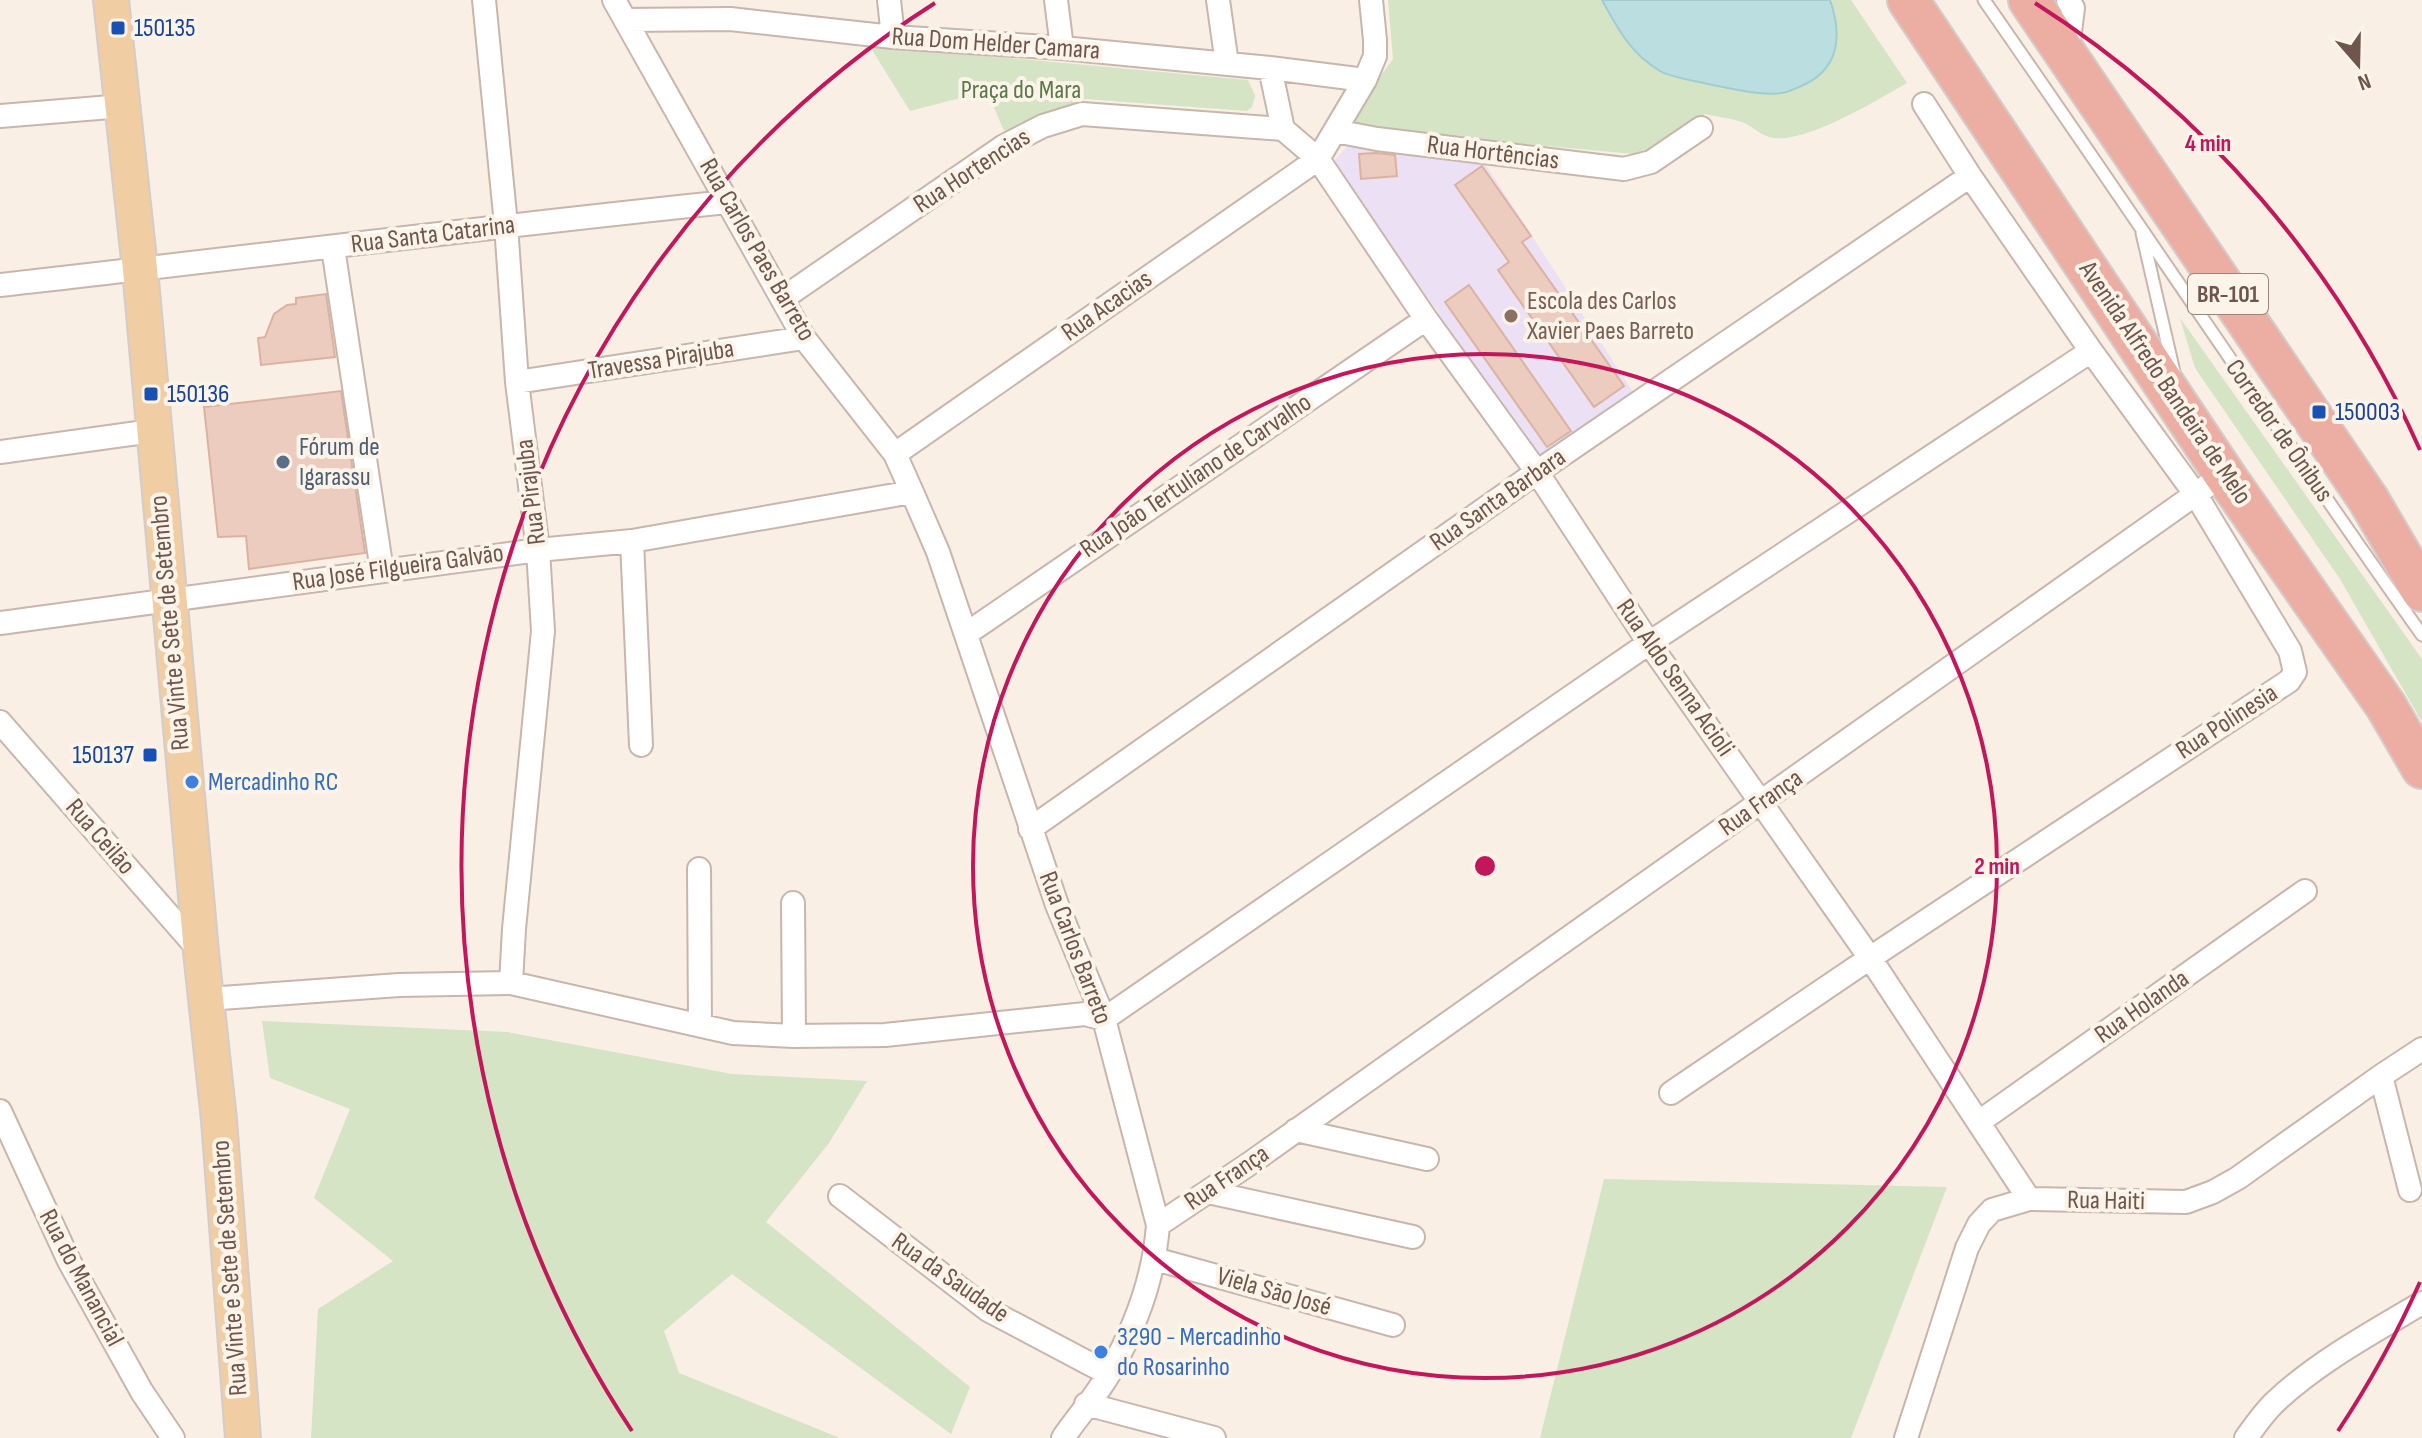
<svg xmlns="http://www.w3.org/2000/svg" width="2422" height="1438" font-family="'Sofia Sans Condensed',sans-serif">
  <rect width="100%" height="100%" fill="#f9efe4"/>
  <path fill="#ece0f5" d="M1353,140L1484,162L1635,395L1544,464L1333,162Z"/>
  <path fill="#d4e4c4" d="M1388,0H1851L1907,83C1879,99 1801,147 1769,137C1759,134 1751,125 1742,122C1730,118 1717,117 1705,114L1669,145L1645,155L1357,129L1352,115L1393,59Z
    M869,45L1248,80L1255,96L1252,107L1247,111L1085,99L1004,131L987,91L910,111Z
    M2180,318L2422,659V722L2340,579L2195,368Z
    M262,1021L507,1032L732,1074L867,1081L829,1143L766,1222L970,1387L951,1434L732,1274L664,1331L679,1373L840,1438H311L318,1309L393,1261L314,1198L350,1109L270,1078Z
    M1604,1179L1947,1187L1851,1438H1540Z"/>
  <path fill="#bbdee0" stroke="#a2cdd0" stroke-width="2" d="M1602,0H1830C1843,37 1839,71 1799,87C1794,89 1787,93 1781,93C1761,96 1728,88 1708,84C1695,81 1670,77 1660,71C1630,53 1618,29 1602,0Z"/>
  <path fill="#ebccbf" stroke="#dbb2a1" stroke-width="2" d="M1376,153L1395,155L1397,176L1361,179L1359,154Z
    M1482,166L1531,236L1522,242L1624,386L1594,407L1498,270L1509,262L1455,185Z
    M1469,285L1571,431L1547,447L1445,302Z
    M326,294L335,357L261,365L258,338L265,337L274,314L287,305L296,304V298Z
    M341,391L365,553L249,569L246,536L218,537L204,407Z"/>
  <g fill="none" stroke-linecap="round" stroke-linejoin="round">
    <g stroke="#c8b6ac" stroke-width="15">
      <path id="lane" d="M1984,0C2131,211 2273,425 2422,635
        M2142,233L2174,372"/>
    </g>
    <g stroke="#c8b6ac" stroke-width="26">
      <path id="street" d="M484,0L506,225L517,382L538,550L543,631L514,929L511,983
        M614,0L804,338L895,454L912,492L938,552L1057,905L1104,1019L1158,1225C1154,1278 1136,1326 1110,1372C1097,1395 1078,1416 1063,1438
        M889,0L893,37
        M1056,0L1062,48
        M1218,0L1227,64
        M627,20L730,19L893,37L1062,48L1270,68L1365,80
        M2067,56L2073,8L2068,0
        M1270,68L1283,129
        M0,116L123,106
        M1335,131L1377,139L1624,169L1651,162L1701,128
        M333,248L382,571
        M0,285C242,258 484,227 727,202
        M782,299L1004,146L1043,126L1082,114L1283,129L1318,159L1426,319L1537,472L1649,643L1870,958L2029,1199
        M517,382L804,338
        M0,452L152,431
        M895,454L1318,159L1365,80L1375,56V40L1371,0
        M632,541L641,745
        M0,623L538,550L632,541L912,492
        M966,634L1426,319
        M0,722L200,951
        M1030,829L1537,472L1970,176
        M699,869L700,1025
        M793,903L794,1036
        M207,999L399,985L511,983L733,1033L794,1036L885,1035L1085,1014L1104,1019L1649,643L2091,351
        M2381,1076L2410,1190
        M1671,1093L1870,958L2289,681L2295,672L2290,651L2196,495L2091,351L1970,176L1924,104
        M0,1111L69,1261L142,1392L173,1438
        M1979,1122L2305,891
        M1296,1130L1427,1159
        M1208,1192L1413,1237
        M840,1196L988,1310L1109,1374
        M1158,1225L1249,1164L2207,486
        M1155,1259L1393,1325
        M1086,1404L1214,1438
        M1906,1438L1967,1248L1979,1224L1992,1210L2029,1199L2186,1202L2213,1192L2238,1178L2381,1076L2422,1049
        M2246,1438C2254,1427 2263,1414 2273,1404C2314,1364 2373,1332 2422,1303"/>
    </g>
    <g stroke="#d4ccca" stroke-width="38">
      <path id="primary" d="M111,0L140,269L201,952L219,1120L243,1438"/>
    </g>
    <g stroke="#d4ccca" stroke-width="44">
      <path id="highway" d="M1908,0L2224,474L2386,706L2422,768
        M2029,0L2368,499L2422,591"/>
    </g>
    <use href="#lane" stroke="#fff" stroke-width="11"/>
    <use href="#street" stroke="#fff" stroke-width="22"/>
    <use href="#primary" stroke="#f0cda3" stroke-width="34"/>
    <use href="#highway" stroke="#ecaea2" stroke-width="40"/>
  </g>
  <g fill="none" stroke="#c2185b" stroke-width="4">
    <circle cx="1485" cy="866" r="512"/>
    <path d="M2420 1282A1023 1023 0 0 1 2338 1431M632 1431A1023 1023 0 0 1 935 3M2035 3A1023 1023 0 0 1 2420 450"/>
  </g>
  <g fill="#1a4fb4" stroke="#fcf3e9" stroke-width="3">
    <rect x="110" y="20" width="16" height="16" rx="4"/>
    <rect x="143" y="386" width="16" height="16" rx="4"/>
    <rect x="2311" y="404" width="16" height="16" rx="4"/>
    <rect x="142" y="747" width="16" height="16" rx="4"/>
  </g>
  <circle fill="#8d6e63" stroke="#fcf3e9" stroke-width="3" cx="1511" cy="316" r="8"/>
  <circle fill="#5c6f8a" stroke="#fcf3e9" stroke-width="3" cx="283" cy="462" r="8"/>
  <g fill="#3f7fe0" stroke="#fcf3e9" stroke-width="3">
    <circle cx="192" cy="782" r="8"/>
    <circle cx="1101" cy="1352" r="8"/>
  </g>
  <g text-anchor="middle" dominant-baseline="central" stroke-width="8" stroke-linejoin="round" paint-order="stroke">
    <rect fill="#fcf3e9" stroke="#99857c" stroke-width="2" x="2188" y="274" width="80" height="40" rx="6"/>
    <g font-size="24" font-weight="bold" fill="#6e564d">
      <text x="2228" y="294">BR-101</text>
    </g>
    <g font-size="26" fill="#164399" stroke="#fcf3e9" text-anchor="start">
      <text x="134" y="28">150135</text>
      <text x="167" y="394">150136</text>
      <text x="2335" y="412">150003</text>
      <text x="134" y="755" text-anchor="end">150137</text>
    </g>
    <g font-size="26" fill="#6e564d" stroke="#fcf3e9">
      <text transform="translate(996 44) rotate(4)">Rua Dom Helder Camara</text>
      <text transform="translate(1493 153) rotate(7)">Rua Hortências</text>
      <text transform="translate(972 171) rotate(-33)">Rua Hortencias</text>
      <text transform="translate(433 235) rotate(-7)">Rua Santa Catarina</text>
      <text transform="translate(757 250) rotate(60)">Rua Carlos Paes Barreto</text>
      <text transform="translate(1107 306) rotate(-35)">Rua Acacias</text>
      <text transform="translate(661 360) rotate(-9)">Travessa Pirajuba</text>
      <text transform="translate(2165 383) rotate(56)">Avenida Alfredo Bandeira de Melo</text>
      <text transform="translate(2279 431) rotate(55)">Corredor de Ônibus</text>
      <text transform="translate(1196 476) rotate(-34)">Rua João Tertuliano de Carvalho</text>
      <text transform="translate(531 492) rotate(-97)">Rua Pirajuba</text>
      <text transform="translate(1498 500) rotate(-35)">Rua Santa Barbara</text>
      <text transform="translate(398 568) rotate(-8)">Rua José Filgueira Galvão</text>
      <text transform="translate(170 623) rotate(-95)">Rua Vinte e Sete de Setembro</text>
      <text transform="translate(1675 678) rotate(55)">Rua Aldo Senna Acioli</text>
      <text transform="translate(2227 722) rotate(-33)">Rua Polinesia</text>
      <text transform="translate(1761 803) rotate(-35)">Rua França</text>
      <text transform="translate(100 837) rotate(49)">Rua Ceilão</text>
      <text transform="translate(1075 948) rotate(69)">Rua Carlos Barreto</text>
      <text transform="translate(2142 1007) rotate(-35)">Rua Holanda</text>
      <text transform="translate(1227 1178) rotate(-34)">Rua França</text>
      <text transform="translate(2106 1201) rotate(1)">Rua Haiti</text>
      <text transform="translate(230 1268) rotate(-94)">Rua Vinte e Sete de Setembro</text>
      <text transform="translate(81 1278) rotate(62)">Rua do Manancial</text>
      <text transform="translate(950 1278) rotate(35)">Rua da Saudade</text>
      <text transform="translate(1274 1292) rotate(16)">Viela São José</text>
    </g>
    <g font-size="26" fill="#5b7849" stroke="#fcf3e9">
      <text x="1021" y="90">Praça do Mara</text>
    </g>
    <g font-size="26" fill="#785e54" stroke="#fcf3e9" text-anchor="start">
      <text x="1527" y="301">Escola des Carlos<tspan x="1527" dy="30">Xavier Paes Barreto</tspan></text>
    </g>
    <g font-size="26" fill="#4e5e75" stroke="#fcf3e9" text-anchor="start">
      <text x="299" y="447">Fórum de<tspan x="299" dy="30">Igarassu</tspan></text>
    </g>
    <g font-size="26" fill="#366cbe" stroke="#fcf3e9" text-anchor="start">
      <text x="208" y="782">Mercadinho RC</text>
      <text x="1117" y="1337">3290 - Mercadinho<tspan x="1117" dy="30">do Rosarinho</tspan></text>
    </g>
  </g>
  <circle cx="1485" cy="866" r="12" fill="#c2185b" stroke="#fcf3e9" stroke-width="4"/>
  <g font-size="24" text-anchor="middle" font-weight="bold" fill="#c2185b" stroke="#fcf3e9" stroke-width="8" stroke-linejoin="round" paint-order="stroke">
    <text x="2208" y="151">4 min</text>
    <text x="1997" y="874">2 min</text>
  </g>
  <g transform="translate(2358 64) rotate(160)" stroke="#fcf3e9" stroke-width="6" paint-order="stroke">
  <path d="M0-6L14 30L0 20L-14 30Z" fill="#6e564d"/>
  <text y="-12" font-size="22" font-weight="bold" text-anchor="middle" fill="#6e564d">N</text>
  </g>
</svg>
